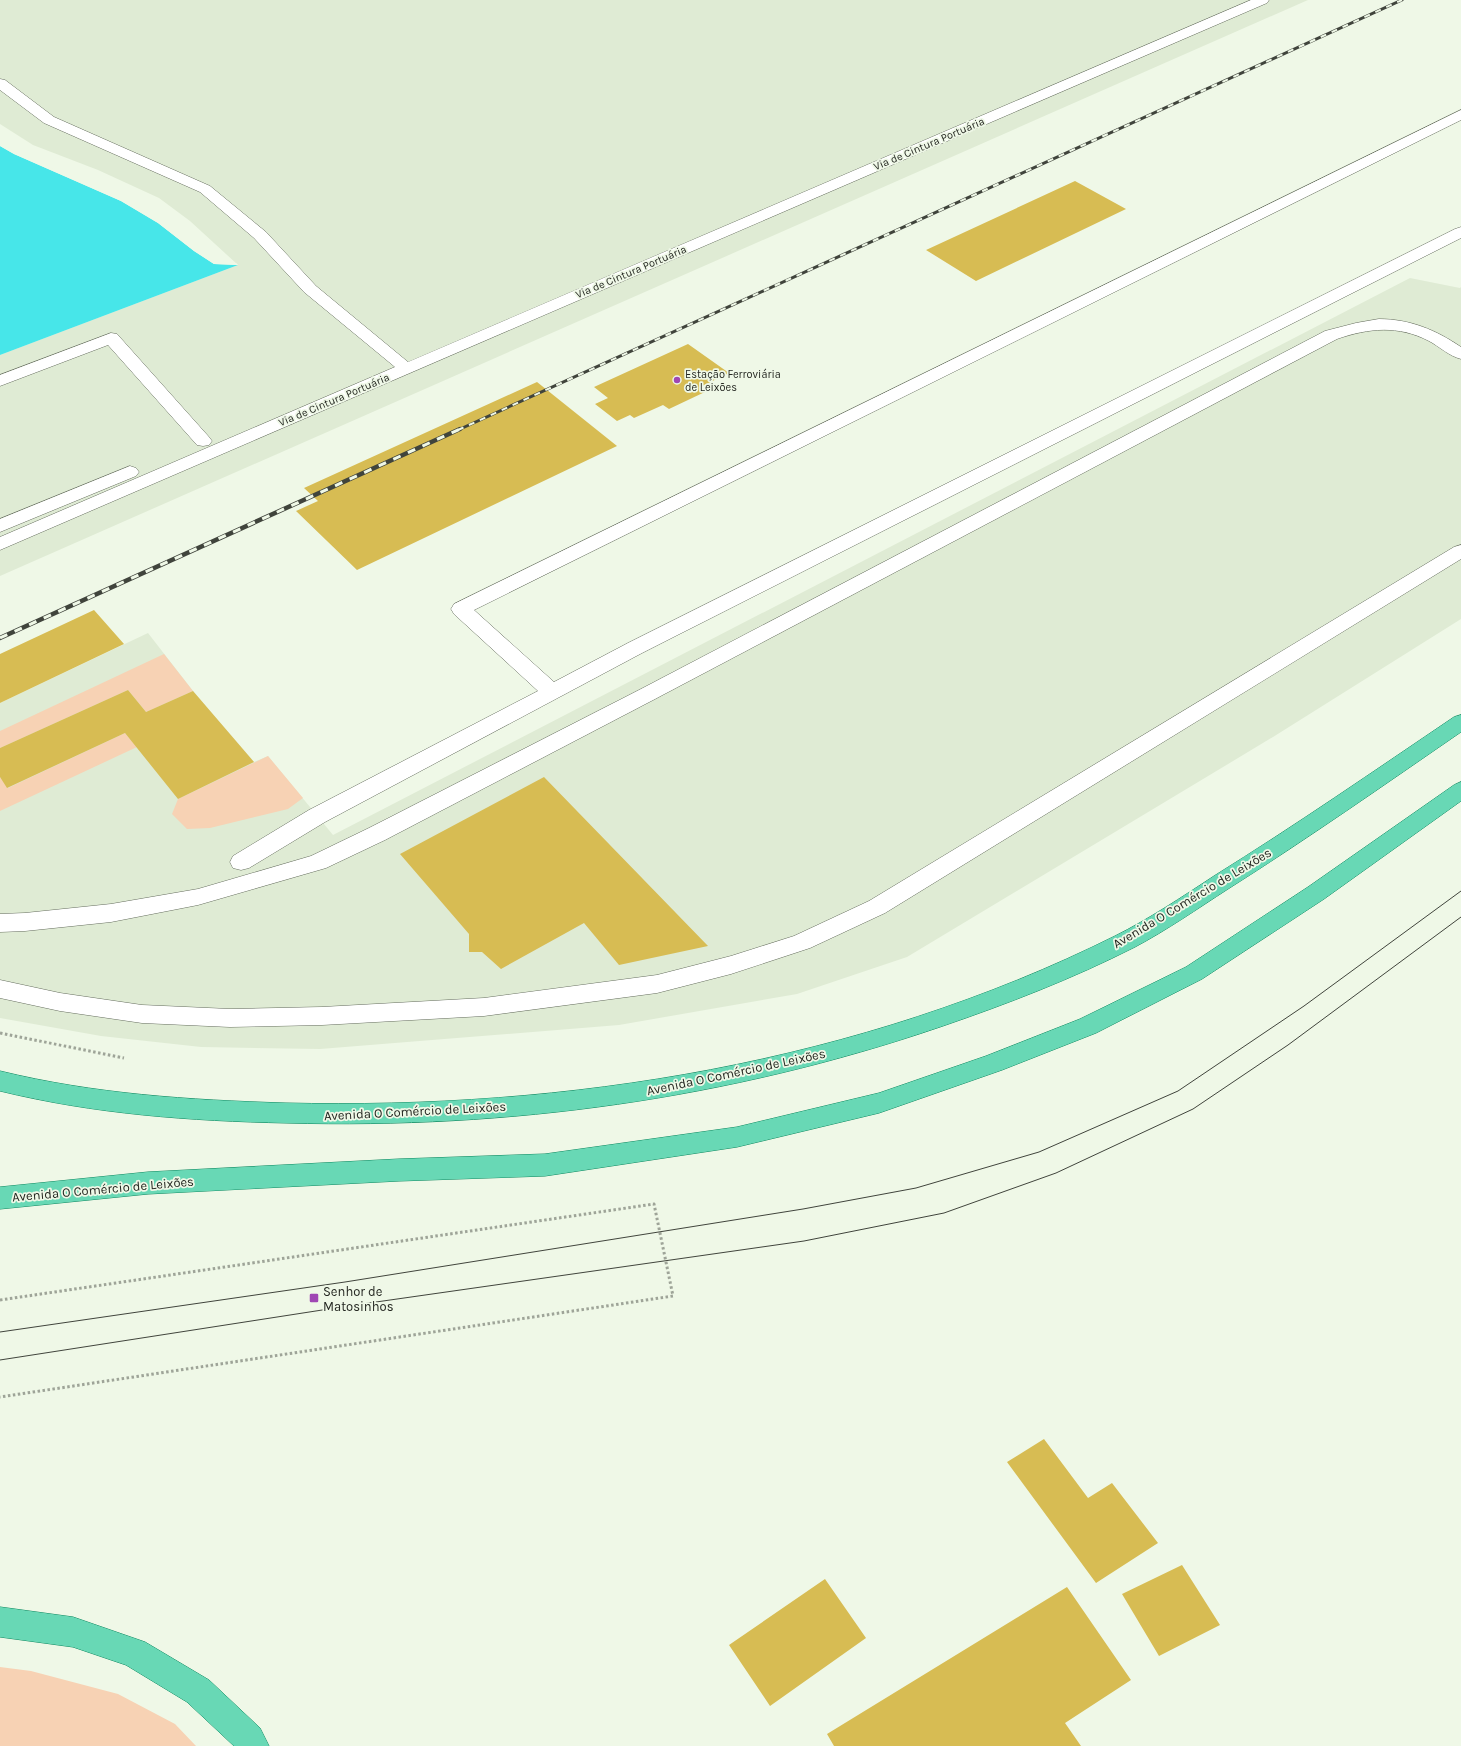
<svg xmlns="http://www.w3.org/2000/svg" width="1461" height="1746" font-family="Karla,sans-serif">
  <rect width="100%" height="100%" fill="#eff8e7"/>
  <path fill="#dfebd4" d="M0,0H1308L0,576V355L238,265L190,221L159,198L98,170L33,145L0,124Z
    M1410,278L1460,288L1461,287V619L1273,737L907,957L797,994L619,1025L320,1049L201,1047L101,1036L0,1018V703L148,633L193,691L254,762L268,756L333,835Z"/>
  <path fill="#f7d2b4" d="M164,654L193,691L146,712L128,690L0,748V731Z
    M125,733L137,747L0,811V777L8,788Z
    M268,756L303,798L288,809L210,828L187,829L172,814L178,799Z
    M0,1667L31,1671L118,1694L175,1724L196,1746H0Z"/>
  <path fill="#47e6e9" d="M0,146L14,154L121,201L158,223L194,251L214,264L238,265L0,355Z"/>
  <path fill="#eff8e7" d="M0,144L122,200L159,221L195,250L215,262L236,263L238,265L214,264L194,251L158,223L121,201L14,154L0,146Z"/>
  <path fill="#d7bc53" d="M1075,181L1126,209L976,281L926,250Z
    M688,344L729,373L700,387L707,391L669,409L663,405L634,418L630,415L617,421L595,404L608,398L594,387Z
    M537,382L617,446L357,570L296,511L318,501L304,488Z
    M94,610L124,644L0,703V654Z
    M128,690L146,712L193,691L254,762L178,799L125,733L7,788L0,777V748Z
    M544,777L708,946L619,965L584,923L501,969L482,952H469V934L400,854Z
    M1044,1439L1088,1498L1112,1483L1158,1543L1096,1583L1007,1462Z
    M1182,1565L1220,1625L1159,1656L1122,1594Z
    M825,1579L866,1638L770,1706L729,1645Z
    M1067,1587L1131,1680L1065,1723L1081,1746H834L827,1734Z"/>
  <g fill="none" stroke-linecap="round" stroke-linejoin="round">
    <g stroke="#666e5f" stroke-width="1">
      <path id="minor" d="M1251,0H1269L1267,3L0,550V537L395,367L304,292L254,238L200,192L44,123L0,90V79L5,80L54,117L210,186L266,232L316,286L408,362Z
        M1461,110V120L474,610L554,682L628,643L1455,229L1461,227V238L642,653L325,822L249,868L241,870L233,868L230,862L233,856L309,810L538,691L454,614L451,609L454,604Z
        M1379,319C1410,319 1436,330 1461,347V359C1449,356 1440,347 1429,341C1398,325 1369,328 1337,339L655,699L385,840L326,868L198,905L111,922L25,931L0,932V914L25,913L111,904L198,889L311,856L369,828L641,689L1325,331L1356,323Z
        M111,333L117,334L209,437L212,441L209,445L203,446L197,445L108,345L0,386V375Z
        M130,466L136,468L139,472L136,476L0,532V519Z
        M1461,545V559L885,913L810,948L731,974L657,993L484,1016L322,1025L230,1027L142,1023L60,1011L0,998V980L60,993L142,1005L230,1009L322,1007L484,998L657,975L731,956L794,936L869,901L1454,547Z"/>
    </g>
    <g stroke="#0f8961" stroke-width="1">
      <path id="major" d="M1461,715V732C1384,785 1307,839 1228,889C1197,909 1167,930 1135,947C1072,979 1007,1004 940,1027C729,1099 509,1129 287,1123C190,1121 94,1114 0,1091V1071C94,1094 189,1100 285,1103C568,1110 860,1063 1115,936C1149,919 1182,897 1214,876C1296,825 1374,771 1454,717Z
        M1461,782V801L1324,899L1202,979L1096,1033L1002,1070L879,1113L737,1147L545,1176L399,1181L148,1194L0,1209V1187L148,1172L399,1159L545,1154L737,1127L879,1093L986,1056L1080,1019L1186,967L1308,887L1454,785Z
        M0,1607L73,1617L145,1642L209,1680L260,1728L269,1746H234L187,1702L126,1665L73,1647L0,1637Z"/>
    </g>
    <path stroke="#9ea498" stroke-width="3" stroke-dasharray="2.5 2.5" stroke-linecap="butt" d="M0,1033L124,1058
      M0,1300L654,1204L673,1296L0,1397"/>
    <use href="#minor" fill="#fff" fill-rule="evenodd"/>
    <use href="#major" fill="#68d8b5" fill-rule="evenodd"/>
    <path stroke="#40443c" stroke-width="1" d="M0,1332L345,1282L803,1209L916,1188L1039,1152L1178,1091L1304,1006L1461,891
      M0,1360L348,1306L804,1241L944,1213L1056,1173L1193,1109L1288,1045L1461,917"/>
    <g stroke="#40443c" stroke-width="3">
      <path id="rail-far1" d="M458,430L1402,0"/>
    </g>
    <g stroke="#40443c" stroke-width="4.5">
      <path id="rail" d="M0,638L460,429"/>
    </g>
    <use href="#rail-far1" stroke="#eff8e7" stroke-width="2" stroke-dasharray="6" stroke-linecap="butt"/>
    <use href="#rail" stroke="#eff8e7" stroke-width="3" stroke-dasharray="8" stroke-linecap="butt"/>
  </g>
  <g fill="#9f47b3" stroke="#eff8e7" stroke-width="1.5">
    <circle cx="677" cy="380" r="4"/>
    <rect x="309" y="1293" width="10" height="10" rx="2"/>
  </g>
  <g text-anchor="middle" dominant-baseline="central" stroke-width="3.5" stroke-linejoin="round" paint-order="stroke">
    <g font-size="11" fill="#242721" stroke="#eff8e7">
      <text transform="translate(929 144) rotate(-23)">Via de Cintura Portuária</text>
      <text transform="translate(631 272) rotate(-23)">Via de Cintura Portuária</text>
      <text transform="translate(334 400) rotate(-23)">Via de Cintura Portuária</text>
    </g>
    <g font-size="11" fill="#242721" stroke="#eff8e7" text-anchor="start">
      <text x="685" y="374">Estação Ferroviária<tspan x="685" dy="13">de Leixões</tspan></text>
    </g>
    <g font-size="13" fill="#242721" stroke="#eff8e7">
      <text transform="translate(1192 898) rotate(-31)">Avenida O Comércio de Leixões</text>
      <text transform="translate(736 1072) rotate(-12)">Avenida O Comércio de Leixões</text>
      <text transform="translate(415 1111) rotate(-3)">Avenida O Comércio de Leixões</text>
      <text transform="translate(103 1189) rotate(-5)">Avenida O Comércio de Leixões</text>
    </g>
    <g font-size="13" fill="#242721" stroke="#eff8e7" text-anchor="start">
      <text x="323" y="1291">Senhor de<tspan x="323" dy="15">Matosinhos</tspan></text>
    </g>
  </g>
</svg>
